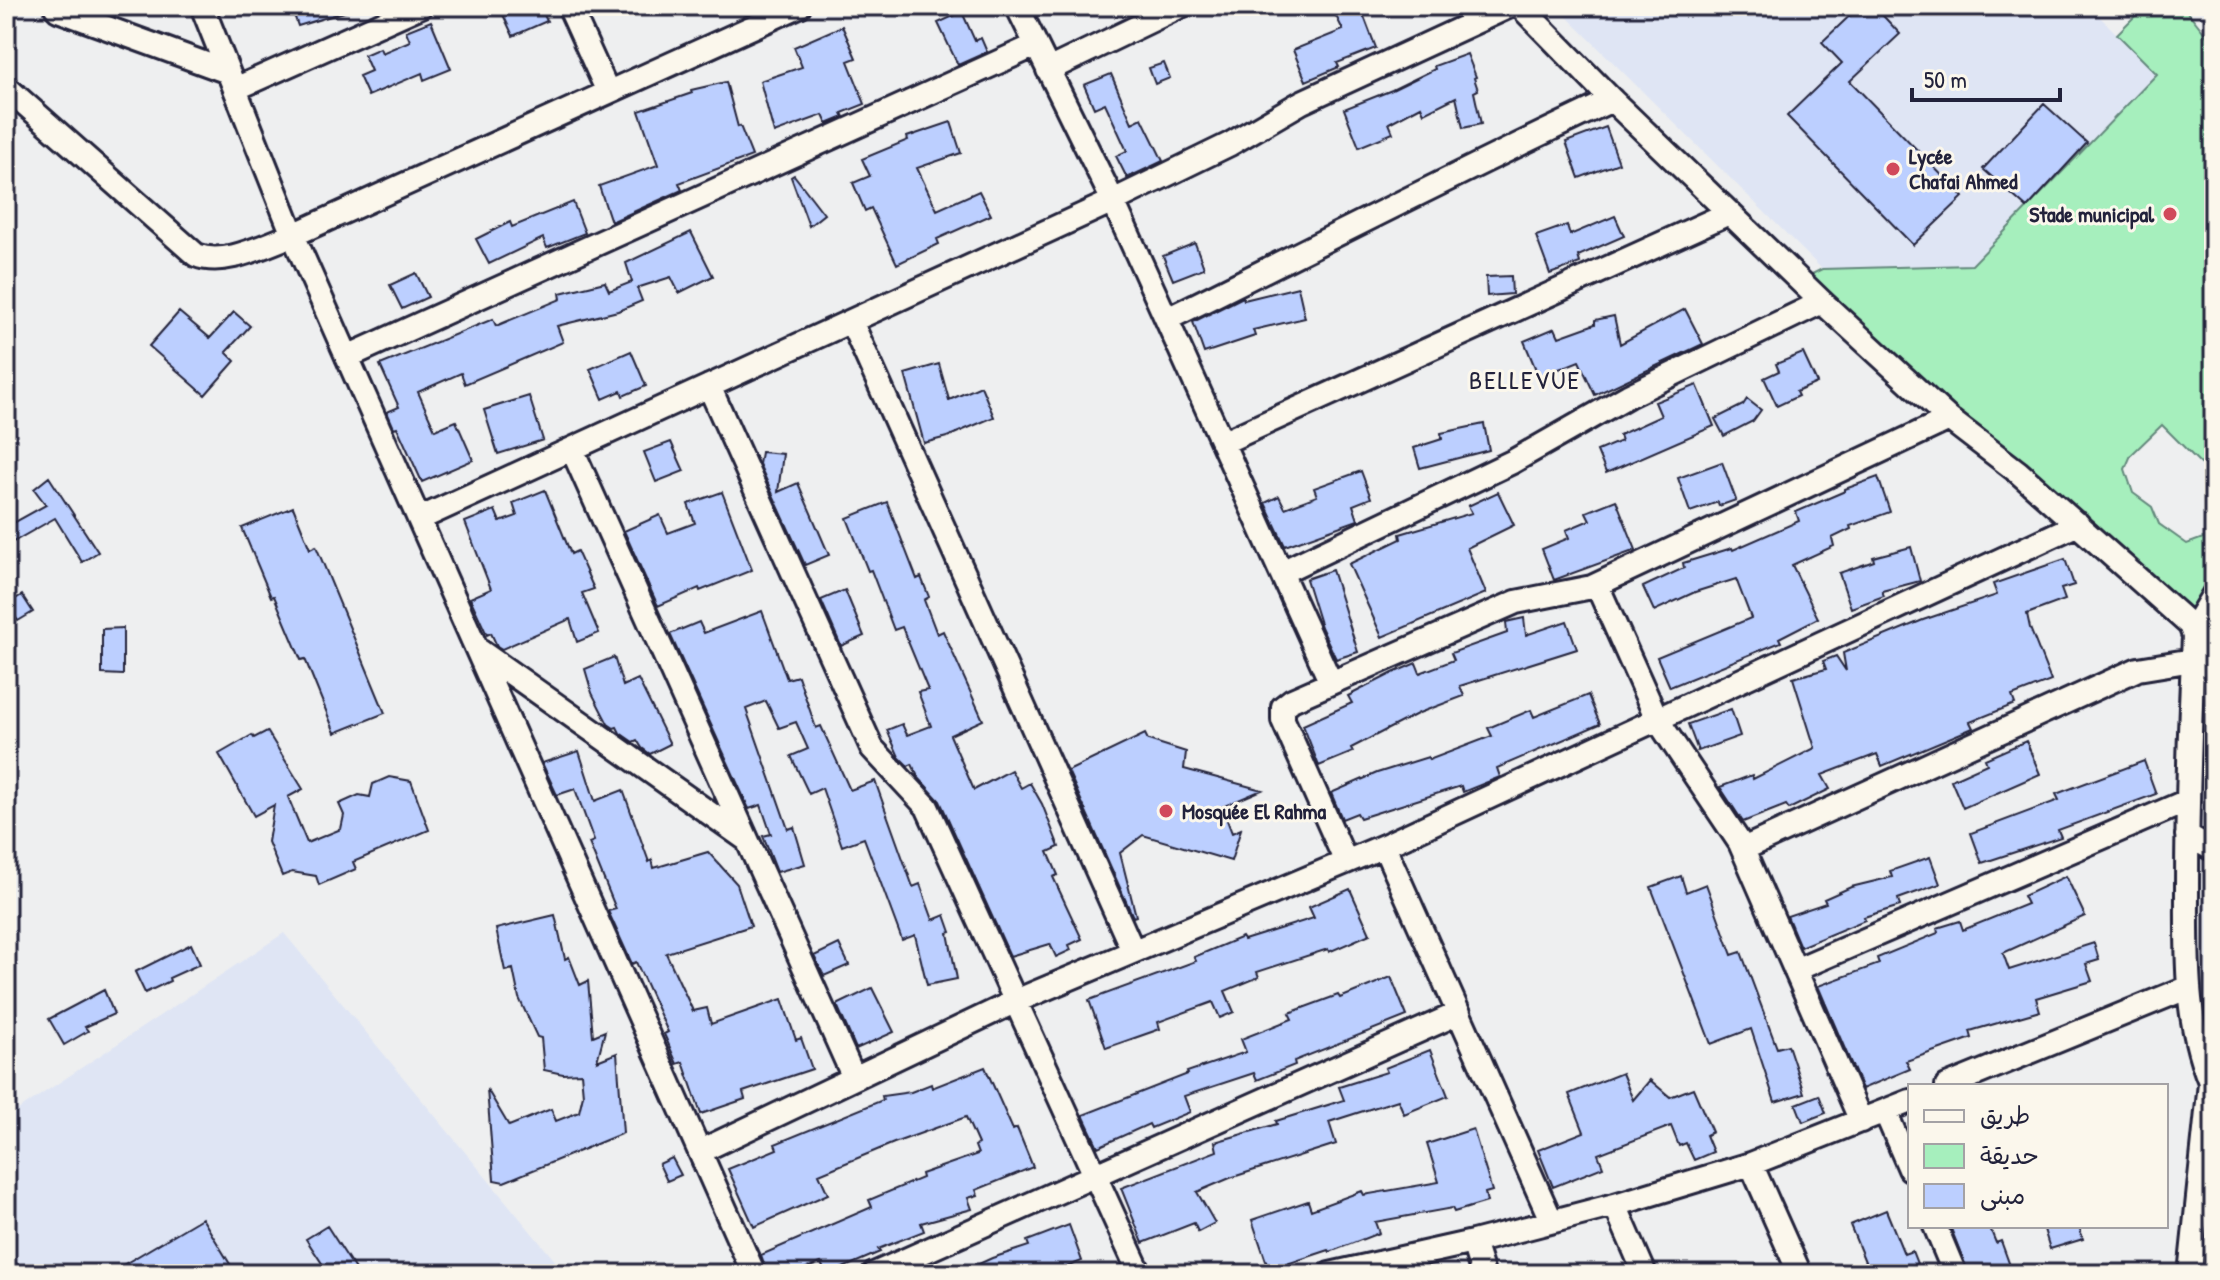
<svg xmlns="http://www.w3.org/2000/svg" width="2220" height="1280" font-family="'Patrick Hand','Playpen Sans Arabic',sans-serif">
  <rect width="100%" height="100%" fill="#eeeff0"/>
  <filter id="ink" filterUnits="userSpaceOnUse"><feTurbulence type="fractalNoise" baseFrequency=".0125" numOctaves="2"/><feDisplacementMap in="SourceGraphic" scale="16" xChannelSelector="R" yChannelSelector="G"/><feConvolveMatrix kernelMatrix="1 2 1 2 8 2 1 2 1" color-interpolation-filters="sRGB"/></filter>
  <g filter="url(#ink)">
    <path fill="#dfe5f4" d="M1556,6H2089L2157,74L1971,265L1822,269Z
      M284,933L411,1087L566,1274H6V1118Z"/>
    <path fill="#a6efbd" stroke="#64887c" stroke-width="2" d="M2145,6H2183L2214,45V477L2162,425L2131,455L2125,469L2133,493L2152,507L2159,524L2187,544L2214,534V591L2190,625L1800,280L1822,269L1972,265L2157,74L2117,34Z"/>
    <path fill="#bccfff" stroke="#22223b" stroke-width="2" d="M291,6H351V10L298,26Z
      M499,6H540L547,21L513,36Z
      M1331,6H1360L1376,48L1337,63L1339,67L1306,81L1293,50L1343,30Z
      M1860,6H1874L1900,34L1850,81L1963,197L1913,245L1787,116L1842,63L1822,42Z
      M962,12L975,41L981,38L987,52L958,65L938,23Z
      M431,21L451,69L424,80L422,73L368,96L359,76L371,71L364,55L380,48L382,53L410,41L406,31Z
      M842,26L856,58L848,61L865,104L842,113L844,117L827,124L823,115L774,133L760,81L802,67L794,47Z
      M1467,54L1476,77L1474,78L1478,90L1474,92L1481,124L1463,128L1456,97L1424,113L1421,106L1389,123L1393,133L1359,147L1344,109L1392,90L1435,69L1434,66Z
      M1164,63L1170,78L1155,84L1149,68Z
      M1111,74L1132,123L1142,118L1163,161L1127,178L1116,156L1127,151L1105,103L1094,108L1084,85Z
      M726,82L738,127L740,126L752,156L679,183L682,190L611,222L599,186L658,165L639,111L692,93L691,90Z
      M2044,104L2087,143L2027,208L1983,169Z
      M951,122L961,153L917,168L937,210L979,191L991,215L937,239L939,244L897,264L871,208L865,211L853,183L870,176L862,159L908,140L907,137Z
      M1606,127L1619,163L1579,178L1566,142Z
      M794,175L824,214L809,226L791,177Z
      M573,202L585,233L547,248L543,238L489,264L476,239L510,222L512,227Z
      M1615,216L1624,236L1578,256L1580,263L1550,274L1536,236L1567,225L1570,235Z
      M691,232L713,276L679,293L671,277L637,288L642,301L618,311L557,326L563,342L465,384L461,373L418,392L435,430L456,421L473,460L422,482L397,427L394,428L387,412L399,407L380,365L493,319L496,326L561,299L560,293L605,282L609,291L632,282L626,263Z
      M1195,243L1204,268L1173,280L1163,256Z
      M416,273L428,297L402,309L390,285Z
      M1511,276L1512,294L1487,296L1486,277Z
      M1298,287L1305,318L1253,330L1255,336L1204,353L1193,322L1243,297L1244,300Z
      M1685,309L1703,344L1595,395L1579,361L1539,377L1524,341L1555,328L1559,337L1595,324V320L1614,316L1620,344Z
      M179,312L210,338L234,312L250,326L226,352L235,361L205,395L149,346Z
      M631,351L646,386L623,396L621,391L603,399L590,369Z
      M1803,353L1817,383L1796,392L1798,396L1777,406L1764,378L1779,371L1776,364Z
      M939,364L949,400L981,386L994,417L947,437L924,443L905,374Z
      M1697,385L1714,426L1606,473L1597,451L1621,441L1619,435L1661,416L1655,402Z
      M529,396L543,440L498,454L484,410Z
      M1747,399L1761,410L1753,421L1724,436L1715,419L1743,405Z
      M1484,424L1489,450L1420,468L1414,448L1442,439L1441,433Z
      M671,442L684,471L656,482L644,452Z
      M761,452L783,454L778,492L798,483L829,555L805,565L759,464Z
      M1722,462L1736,500L1719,506L1718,502L1690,512L1678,478Z
      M1361,471L1371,498L1353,505L1358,520L1285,546L1265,503L1279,496L1285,508L1317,496L1314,488Z
      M49,477L98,552L82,562L55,518L6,546V527L46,505L34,489Z
      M1878,477L1890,512L1850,526L1851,529L1832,538L1834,546L1792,565L1818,618L1779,638L1781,642L1670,687L1657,657L1751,618L1736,579L1695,592L1654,611L1643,587L1684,568L1683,563L1732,548L1733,550L1799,521L1796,512L1845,491V489Z
      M545,490L571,554L577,551L594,589L582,593L599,633L577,642L570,619L502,649L497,646L491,633L487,635L470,598L491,589L465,522L495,510L500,522L517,516L513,503Z
      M722,492L752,570L700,591L699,588L658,606L624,531L660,515L668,533L695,523L688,504Z
      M1498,492L1514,525L1467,548L1486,593L1382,637L1349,564L1401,539L1400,534L1472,513L1468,506Z
      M1616,500L1636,550L1554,580L1542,549L1569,538L1566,530L1590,520L1586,512Z
      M887,502L917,579L921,577L929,597L924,600L937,634L943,631L983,720L950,735L974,790L1011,770L1021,788L1030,783L1042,804L1059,847L1048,852L1058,875L1053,877L1082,939L1069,945L1071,950L1056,957L1050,944L1010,956L940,801L918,777L912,764L908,766L899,757L887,730L902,724L907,735L931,726L918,692L928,690L902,627L894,630L871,570L868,571L847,518Z
      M293,507L310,549L316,546L385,713L335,733L305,659L301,660L274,596L271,597L242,528Z
      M1911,547L1920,581L1882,591L1884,596L1851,608L1839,573L1874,561L1873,557Z
      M2065,559L2074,585L2061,589L2065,600L2027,614L2030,628L2051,681L2012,696L2015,704L1970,722L1973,728L1882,766L1877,754L1822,775L1830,789L1789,809L1786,805L1743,822L1720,787L1752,775L1753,779L1815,748L1793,678L1826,669L1823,661L1836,656L1846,671L1843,653L1923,620L1997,595L1993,584Z
      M1332,570L1358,652L1336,659L1321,627L1306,579Z
      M845,590L864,636L841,646L821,600Z
      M22,595L33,612L18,621L7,604Z
      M762,611L787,679L798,676L816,728L821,726L850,790L875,781L913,887L920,884L933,920L945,915L951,932L948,933L957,979L927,985L915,935L902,940L864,838L842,846L822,788L809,794L791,756L808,749L796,722L779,728L766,701L746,709L788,829L794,827L805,864L777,872L763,836L771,834L761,805L749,809L670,634L699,622L704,633Z
      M1524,618L1526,635L1567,621L1577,649L1460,686L1464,696L1419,713L1351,748L1353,752L1319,766L1303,725L1352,703L1348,696L1393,673L1416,663L1420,673L1454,660L1451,653L1507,633L1506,622Z
      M123,628V675L102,674V629Z
      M614,657L623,686L638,679L670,744L650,754L642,748L637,740L633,742L620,733L617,727L614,728L608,724L592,693L585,669Z
      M1588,695L1600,724L1497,768L1500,777L1463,792L1461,786L1360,818L1357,813L1342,819L1331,793L1377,773L1428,757L1429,760L1492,736L1488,728L1531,710L1534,717Z
      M1731,709L1740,736L1698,751L1688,724Z
      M267,731L303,789L288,797L307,843L341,829L344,815L339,804L359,795L370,797L373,784L389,777L411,781L429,830L353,862L356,869L319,885L316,876L292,872L282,876L268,842L274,805L254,816L219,754L252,735L254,738Z
      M1145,734L1148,740L1186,752L1184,769L1262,790L1222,807L1232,833L1241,829L1231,861L1143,835L1120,853L1136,916L1133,917L1068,771Z
      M2026,741L2040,774L1963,808L1951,780L1987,764L1985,759Z
      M579,751L595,801L623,790L649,862L652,860L654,868L708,852L737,884L751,926L666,953L693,1011L707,1008L711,1024L782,999L796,1040L801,1038L812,1069L743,1092L745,1099L701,1114L683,1062L677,1064L664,1034L668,1032L636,962L632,964L608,911L616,909L589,843L594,841L575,789L557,795L542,763Z
      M2144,761L2156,794L2058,830L2061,837L1982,863L1971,833L2059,800L2056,794Z
      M1930,857L1940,884L1898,899L1900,906L1864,917L1865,920L1800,947L1787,916L1826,903L1824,899L1851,887L1892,877L1890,871Z
      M1681,876L1686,892L1706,884L1732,955L1741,952L1777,1048L1788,1045L1804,1093L1775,1102L1751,1029L1711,1044L1651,887Z
      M2066,876L2085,916L2003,953L2009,970L2094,943L2099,960L2086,964L2092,981L2036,998L2040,1011L1970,1031L1972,1038L1906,1061L1910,1069L1862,1089L1818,986L1879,964L1877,958L1938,933L1937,928L1960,921L1963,930L2027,904L2023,896Z
      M1350,889L1370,934L1329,952L1328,949L1257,972L1259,977L1225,991L1234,1012L1220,1018L1213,1002L1158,1022L1160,1029L1106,1048L1089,1000L1196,961L1194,957L1242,937L1244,940L1314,918L1309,907Z
      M555,915L565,959L569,957L580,985L588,981L593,1036L605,1031L597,1061L617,1053L623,1133L504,1182L494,1180L487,1089L509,1126L551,1109L556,1121L579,1112L583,1095L581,1073L563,1074L544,1070L541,1038L537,1037L519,998L513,969L505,971L496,929Z
      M191,944L200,964L169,978L170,981L145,993L135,972Z
      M839,944L849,965L824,976L814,956Z
      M1391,977L1407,1016L1294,1061L1295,1065L1257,1080L1254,1073L1184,1096L1190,1112L1151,1128L1149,1124L1098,1147L1083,1115L1188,1074L1187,1072L1246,1052L1241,1039L1292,1019L1289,1013L1338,995L1340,998Z
      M872,988L894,1032L856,1049L837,1005Z
      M104,990L114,1014L85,1027L88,1031L64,1045L49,1019Z
      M1430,1050L1448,1096L1404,1114L1398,1100L1329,1122L1336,1144L1230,1178L1197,1192L1215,1223L1198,1232L1194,1223L1143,1243L1121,1188L1217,1151L1215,1142L1277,1124L1276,1121L1344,1100L1339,1087L1387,1072L1385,1068Z
      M985,1067L1013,1130L1017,1128L1033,1167L976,1190L978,1195L968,1198L972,1209L921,1223L924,1231L878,1249L880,1252L829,1274H826L821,1263L789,1274H768L761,1255L872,1207L869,1200L922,1178L921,1174L978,1154L975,1146L978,1144L966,1117L894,1143L819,1174L828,1194L754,1227L728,1169L777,1149L775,1144L883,1100L882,1096L911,1092L931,1084L932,1088Z
      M1622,1073L1633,1100L1650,1080L1670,1097L1693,1088L1712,1132L1706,1135L1713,1152L1694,1160L1686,1143L1679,1146L1671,1126L1598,1154L1603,1167L1553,1187L1538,1150L1584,1132L1569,1094Z
      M1819,1095L1826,1113L1803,1122L1796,1104Z
      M1473,1129L1492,1191L1485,1193L1487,1202L1454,1212L1452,1208L1375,1222L1379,1233L1330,1252L1329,1250L1269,1270L1252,1220L1308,1201L1311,1210L1362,1191L1364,1195L1439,1182L1427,1144Z
      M672,1158L681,1175L667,1181L659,1164Z
      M1886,1210L1904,1254L1912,1251L1921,1274H1870L1850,1225Z
      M202,1218L236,1274H108Z
      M1069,1225L1082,1261L1048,1274H957L992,1258L1029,1246L1027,1241Z
      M327,1226L358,1274H329L306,1239Z
      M1950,1226H1989L1996,1243L2001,1241L2013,1274H1969Z
      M2043,1226H2079L2083,1239L2050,1249Z"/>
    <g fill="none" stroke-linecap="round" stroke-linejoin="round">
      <g stroke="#22223b" stroke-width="28">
        <path id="street" d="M55,6L58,10L228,72
          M202,6L293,235L754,1274
          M569,6L608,92
          M1017,6L1113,201L1331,683
          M1520,6L1612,100L1822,302L1949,419L2018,472L2190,625L2194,636C2190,720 2187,803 2187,887C2187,956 2184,1027 2214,1091
          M1048,70L1181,6
          M6,87L196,255C225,267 264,245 293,235L799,6
          M235,89L421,6
          M1167,319C1316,246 1462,170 1612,100
          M851,321L1133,951
          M347,357L1036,45
          M709,386L872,748L927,807L1140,1274
          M1224,442L1729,213
          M572,449L854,1078
          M419,519L1113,201L1230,144L1302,102L1510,6
          M1282,572L1512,462L1628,396L1822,302
          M1597,585L1657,719L1740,843L1861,1121
          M2192,630L2214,594
          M477,649L746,839
          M2187,835L2214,850
          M1384,846L1551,1220
          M1743,849L2138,669L2193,660
          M1346,862L1283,720V707L1292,700L1516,602L1592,587L1949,419
          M1795,970L2187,801
          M1947,1086L2189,987
          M1885,1111L1910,1169
          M701,1151L1016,1001L1384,846L2078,524
          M1751,1164L1800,1274
          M1615,1205L1645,1274
          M1935,1226L1955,1274
          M1473,1242L1483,1274
          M874,1274L1459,1013
          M1330,1274L1473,1242L1615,1205L1751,1164L1910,1101
          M2190,1274L2210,1083"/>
      </g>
      <use href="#street" stroke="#fbf7ec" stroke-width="22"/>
    </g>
  </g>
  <g fill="#d1495b" stroke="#fbf7ec" stroke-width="3">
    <circle cx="1893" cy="169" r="8"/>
    <circle cx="2170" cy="214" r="8"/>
    <circle cx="1166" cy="811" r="8"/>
  </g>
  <g text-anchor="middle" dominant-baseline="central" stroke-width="6" stroke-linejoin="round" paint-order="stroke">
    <g font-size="22" font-weight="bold" fill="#22223b" stroke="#fbf7ec" text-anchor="start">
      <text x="1909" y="156">Lycée<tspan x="1909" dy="25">Chafai Ahmed</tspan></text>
      <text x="2154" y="214" text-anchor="end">Stade municipal</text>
      <text x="1182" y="811">Mosquée El Rahma</text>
    </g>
    <g font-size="26" letter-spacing="2" fill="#22223b" stroke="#fbf7ec">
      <text x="1525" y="379">BELLEVUE</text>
    </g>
  </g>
  <rect width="2220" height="1280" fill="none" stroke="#fbf7ec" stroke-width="32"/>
  <rect x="16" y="16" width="2188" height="1248" fill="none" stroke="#22223b" stroke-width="3" filter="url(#ink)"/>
  <rect x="1908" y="1084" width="260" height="144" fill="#fbf7ec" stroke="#a4a2a5" stroke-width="2"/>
  <rect x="1924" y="1110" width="40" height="12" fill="#fbf7ec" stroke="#a4a2a5" stroke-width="2"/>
  <text x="1980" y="1124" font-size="24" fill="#22223b">طريق</text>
  <rect x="1924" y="1144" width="40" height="24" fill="#a6efbd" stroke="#a4a2a5" stroke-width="2"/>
  <text x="1980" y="1164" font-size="24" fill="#22223b">حديقة</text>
  <rect x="1924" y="1184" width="40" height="24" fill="#bccfff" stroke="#a4a2a5" stroke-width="2"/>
  <text x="1980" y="1204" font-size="24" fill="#22223b">مبنى</text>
  <path d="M1912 88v12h148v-12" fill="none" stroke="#22223b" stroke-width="4"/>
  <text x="1924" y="88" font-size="24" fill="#22223b" stroke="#fbf7ec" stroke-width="6" paint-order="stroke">50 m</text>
</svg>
